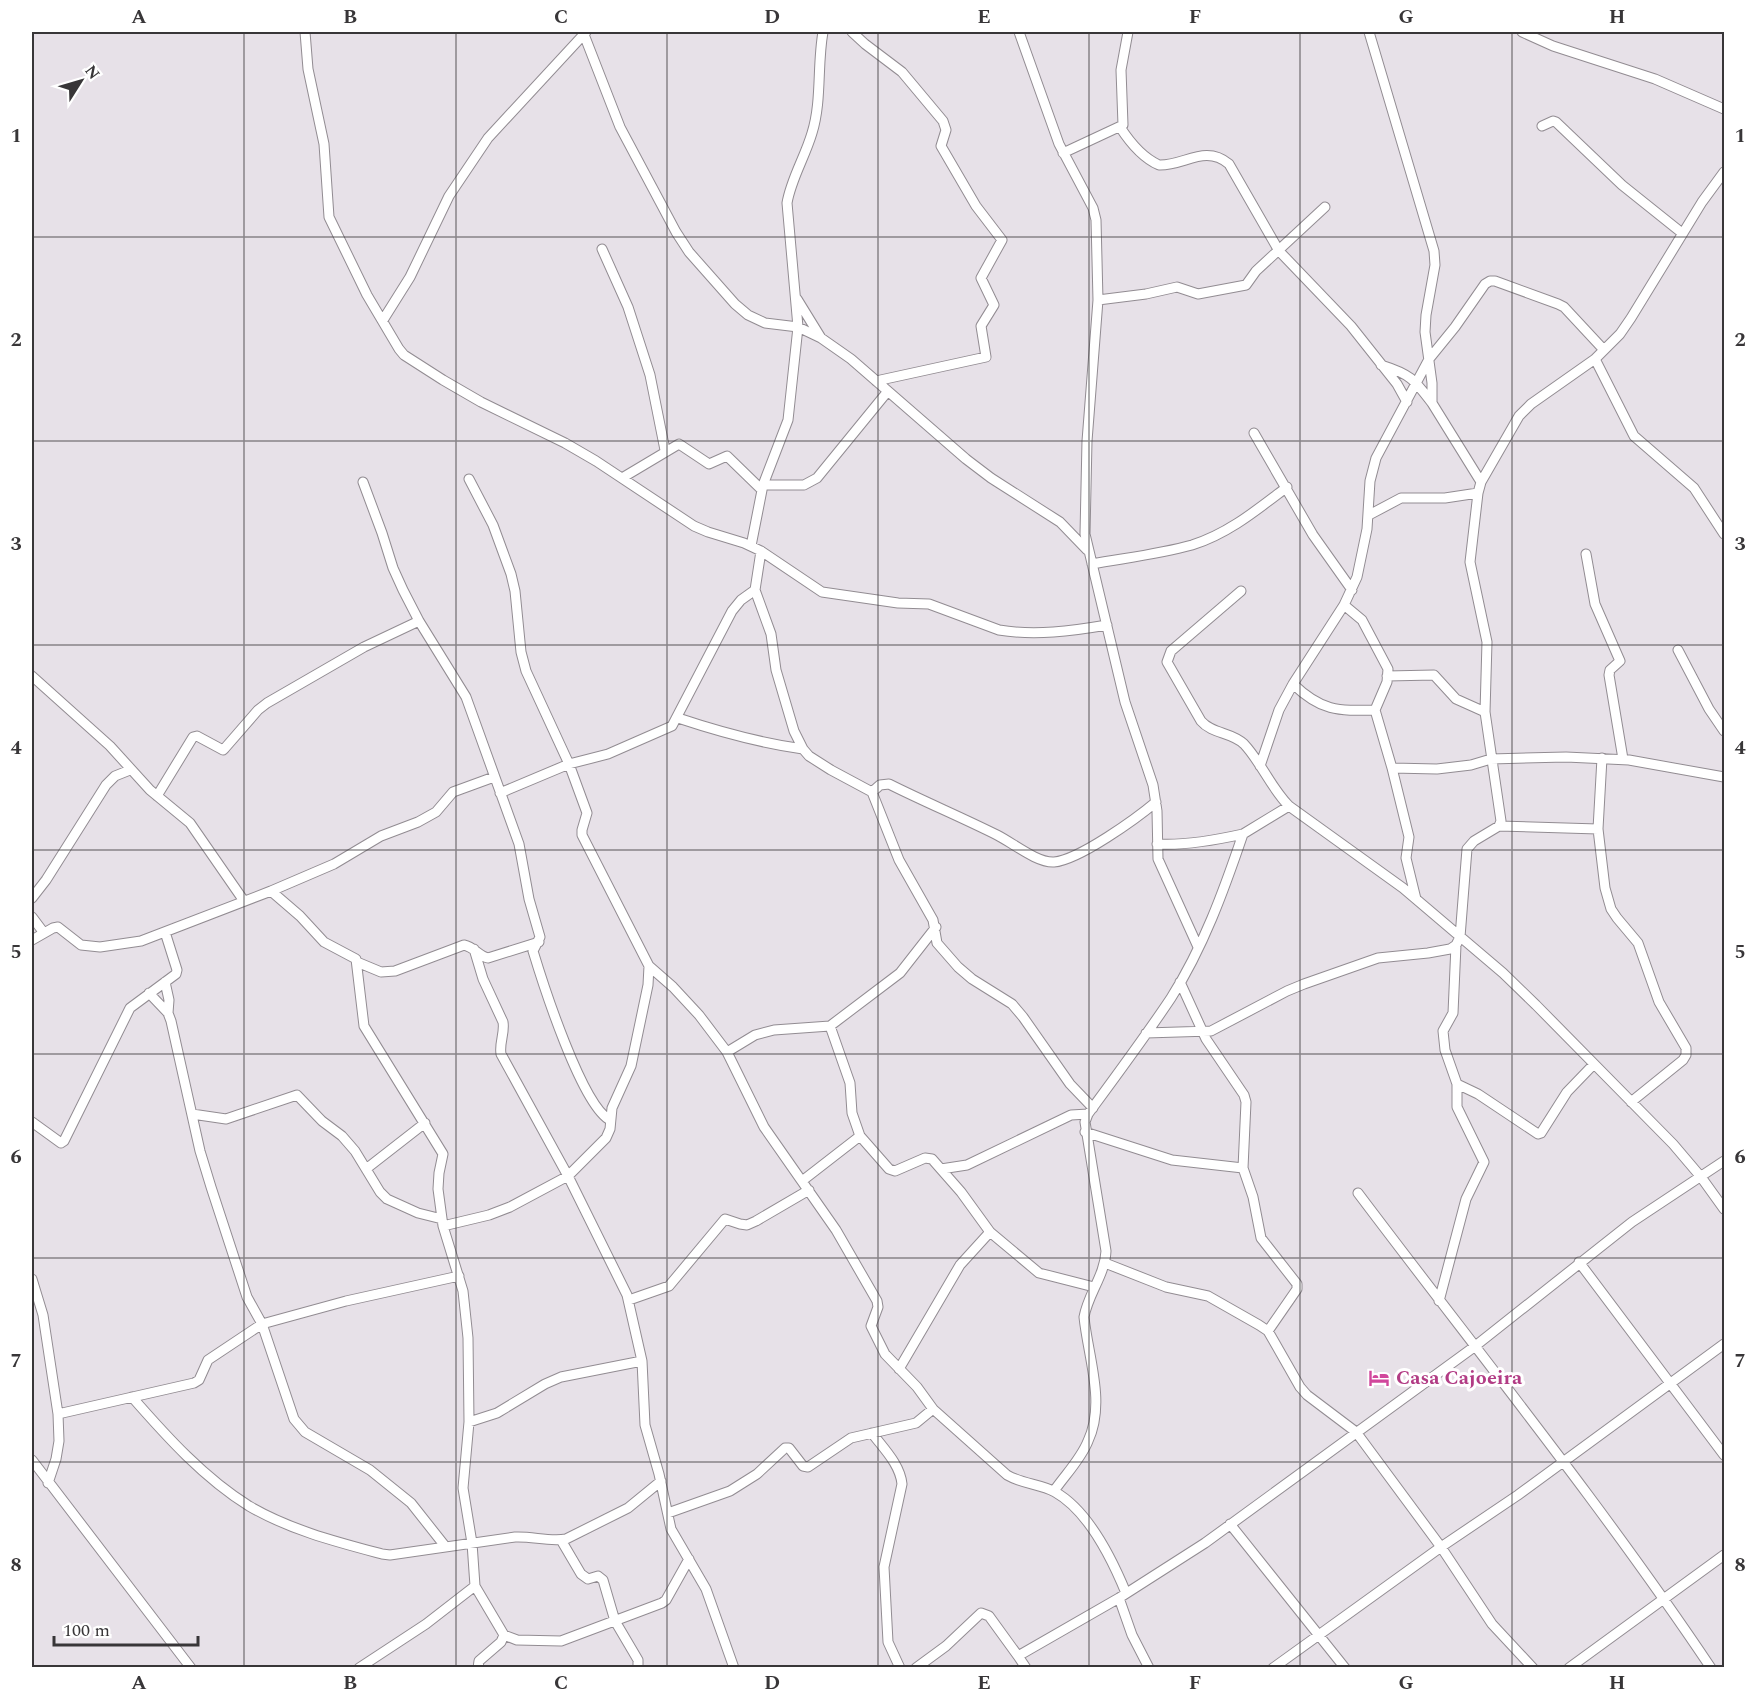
<svg xmlns="http://www.w3.org/2000/svg" width="1756" height="1699" font-family="Spectral,serif">
  <rect width="100%" height="100%" fill="#e7e1e8"/>
  <g fill="none" stroke-linecap="round" stroke-linejoin="round">
    <g stroke="#928c92" stroke-width="11">
      <path id="minor" d="M305,32L308,69L324,144L329,217L367,295L399,349L404,355L443,380L481,402L565,443L596,461L694,526L708,532L744,543L761,551L822,592L898,603L929,604L999,630C1035,636 1072,631 1107,625
        M583,32L620,127L676,232L689,252L735,304L748,315L765,323L798,327L821,338L851,359L966,459L991,478L1060,522L1087,550
        M852,32L865,44L902,72L943,121L946,130L941,146L976,206L1002,240L981,278L994,305L981,326L986,357L876,381
        M1019,32L1059,144L1093,208L1096,220L1098,300L1087,441L1085,534L1125,702L1153,785L1157,811L1158,859L1198,947
        M1369,32L1434,251L1435,265L1426,315L1425,332L1432,383V403L1481,482
        M1522,32L1553,46L1655,79L1724,109
        M1542,126L1553,121L1556,122L1622,185L1682,233
        M1120,127C1129,141 1143,158 1159,165C1184,166 1205,144 1229,164L1279,251L1351,326L1397,384L1407,402
        M1063,153L1123,125L1121,70L1128,32
        M602,249L628,307L650,375L665,450
        M797,299L821,338
        M1098,300L1146,294L1177,287L1198,294L1246,285L1256,271L1325,207
        M383,320L410,277L449,196L488,138L586,32
        M1595,359L1634,436L1694,488L1724,534
        M1381,365C1410,374 1414,379 1432,403
        M1254,433L1313,535L1352,590
        M622,478L679,444L709,464L727,456L762,490
        M469,479L493,525L511,574L515,591L521,652L526,671L569,764L587,813L582,830V835L649,966L673,987L699,1015L727,1052L764,1127L836,1230L877,1301L878,1307L871,1326L885,1354L917,1387L933,1409
        M363,482L382,533L393,568L403,590L419,621L466,697L519,844L529,899L540,937L533,951C543,984 582,1106 610,1120
        M763,485H804L817,478L888,391
        M1369,515L1401,498H1445L1478,493
        M751,546L763,485L788,420L798,327L787,203C791,179 805,157 812,133C822,101 817,65 823,32
        M761,551L755,590L771,634L776,670L794,731L803,749L809,756L831,770L872,792L899,860L933,920L937,943L958,967L972,979L1012,1004L1023,1017L1070,1084L1093,1108
        M1586,554L1595,604L1620,661L1610,670L1609,675L1623,759
        M1092,564C1125,558 1160,554 1192,545C1228,534 1258,509 1287,487
        M1241,591L1171,651L1167,662L1201,721C1212,734 1232,732 1244,744C1261,762 1271,788 1289,806L1403,888L1503,973L1536,1005L1673,1144L1701,1177L1724,1209
        M1344,605L1362,620L1388,669L1387,682L1375,710L1392,768L1409,837L1406,858L1416,899
        M1678,650L1709,709L1724,731
        M32,676L110,746L150,790L190,823L244,901
        M1387,676L1434,675L1456,699L1485,712
        M1293,684C1321,711 1337,711 1375,710
        M678,718C720,732 760,743 803,749
        M1602,758L1598,829L1605,888L1611,909L1617,918L1638,943L1659,1002L1686,1048V1055L1683,1060L1631,1102
        M1260,766L1279,710L1293,684L1344,605L1357,577L1367,529L1370,481L1376,458L1429,359L1455,327L1485,284L1490,281H1495L1558,304L1564,307L1604,350
        M1392,768L1437,769L1471,765L1491,759L1566,757L1629,760L1724,777
        M872,792L880,785L889,784C925,802 961,817 997,835C1013,843 1037,863 1054,862C1079,860 1137,818 1156,802
        M500,793L569,764L608,754L672,726L732,611L741,600L755,590
        M157,796L193,737L197,736L223,750L225,748L258,710L267,703L364,647L419,621
        M1499,826L1598,829
        M1157,844C1185,846 1216,840 1243,834
        M271,891L300,916L324,942L356,959L364,1026L443,1154L439,1173L438,1189L443,1226L463,1291L468,1338L469,1422L463,1488L472,1543L475,1586L504,1635L501,1642L479,1661L478,1668
        M32,898L46,880L106,785L115,776L130,770
        M32,917L44,933
        M32,940L53,928L58,927L81,945L100,947L141,941L271,891L334,864L381,836L418,822L436,812L453,792L494,777
        M474,949L483,979L503,1022C505,1033 499,1043 501,1054L568,1176L627,1295L642,1361L645,1425L659,1474L671,1529L706,1589L734,1668
        M357,962L381,972L395,971L464,945C474,947 479,956 488,958L539,942
        M165,982L169,1000L168,1013
        M1180,982L1206,1039L1244,1095L1246,1102L1243,1168L1253,1197L1261,1238L1297,1284V1289L1268,1331
        M149,993L168,1013L171,1021L200,1151L211,1187L247,1297L262,1324L294,1419L305,1432L370,1470L411,1503L445,1546
        M830,1026L850,1083L852,1113L860,1136L889,1169L895,1171L925,1158L932,1159L961,1192L990,1232L1039,1273L1094,1287
        M1146,1033L1211,1031L1287,991L1304,984L1378,958L1428,953L1450,949L1456,945L1460,937L1467,849L1474,841L1499,826L1501,821L1485,712L1487,642L1470,562L1478,493L1481,482L1519,416L1531,404L1595,359L1620,334L1631,318L1702,202L1724,172
        M727,1052L755,1035L774,1030L830,1026L900,973L936,927
        M1457,1084L1478,1094L1538,1134L1541,1133L1567,1092L1594,1064
        M192,1114L226,1119L297,1095L322,1121L342,1136L355,1151L380,1192L387,1199L418,1213L442,1219
        M32,1122L61,1143L64,1141L130,1008L176,974L177,970L165,932
        M1085,1132L1172,1160L1243,1168
        M366,1169L425,1123
        M941,1169L967,1165L1071,1115L1088,1114
        M802,1181L860,1136
        M1358,1193C1477,1351 1601,1504 1711,1668
        M443,1226L489,1215L510,1207L568,1176L606,1138L610,1129L612,1108L631,1066L648,985L649,966
        M1579,1262L1724,1455
        M1105,1263L1166,1287L1208,1296L1259,1325L1268,1331L1300,1387L1307,1395L1356,1432L1441,1547L1492,1624L1533,1668
        M32,1279L43,1315L58,1414L59,1441L56,1459L48,1483
        M629,1300L669,1286L725,1219L740,1224L747,1225L756,1221L809,1190
        M1439,1301L1466,1199L1484,1162L1457,1107V1084L1445,1050L1443,1031L1453,1013L1456,945
        M899,1369L960,1265L990,1232
        M132,1397C167,1437 204,1478 249,1506C290,1530 337,1542 382,1554L390,1555L515,1537C532,1536 549,1542 566,1539L628,1508L661,1481
        M58,1414L194,1383L199,1380L208,1360L262,1324L346,1301L459,1276
        M469,1422L497,1413L545,1384L561,1377L642,1361
        M872,1433C883,1448 900,1464 902,1484L884,1567L888,1642L900,1668
        M32,1460L191,1668
        M1054,1491C1065,1475 1081,1459 1088,1441C1106,1403 1088,1357 1084,1317C1088,1294 1105,1275 1106,1251L1085,1122L1088,1114C1116,1076 1145,1037 1171,998C1203,948 1224,890 1243,834L1289,806
        M668,1513L730,1491L757,1474L785,1448H789L803,1466L808,1467L851,1438L916,1423L933,1409L1007,1475C1022,1484 1041,1484 1055,1492C1089,1511 1112,1559 1126,1593
        M1230,1524L1345,1668
        M561,1540L581,1574L588,1579L598,1576L603,1580L615,1621L638,1660V1668
        M1119,1598L1132,1635L1149,1668
        M504,1635L517,1640L561,1641L662,1603L666,1600L689,1559
        M359,1668L426,1624L475,1586
        M916,1668L946,1646L981,1613L989,1616L1018,1656
        M1026,1668L1018,1656L1119,1598L1205,1543L1474,1347L1632,1222L1724,1161
        M1273,1668L1441,1547L1518,1495L1724,1344
        M1569,1668L1724,1555"/>
    </g>
    <use href="#minor" stroke="#fff" stroke-width="9"/>
  </g>
  <path fill="none" stroke="#383638" stroke-width="1.5" stroke-opacity="0.55" d="M244,32V1668M456,32V1668M667,32V1668M878,32V1668M1089,32V1668M1300,32V1668M1512,32V1668M32,237H1724M32,441H1724M32,645H1724M32,850H1724M32,1054H1724M32,1258H1724M32,1462H1724"/>
  <defs>
    <g id="hotel-bare" transform="scale(1.62)"><path d="M-6-4.5h1.5V1H6V5H4.5V3h-9V5H-6ZM-4 0a1.8 1.8 0 1 1 3.6 0ZM.5 0V-2.5h3Q6-2.5 6 0Z" fill="#d1479c" stroke="#fff" stroke-width="2.5" paint-order="stroke"/></g>
  </defs>
  <g fill-rule="evenodd">
    <use href="#hotel-bare" x="1379" y="1378"/>
  </g>
  <g text-anchor="middle" dominant-baseline="central" stroke-width="6" stroke-linejoin="round" paint-order="stroke">
    <g font-size="20" font-weight="bold" fill="#b23c85" stroke="#fff" text-anchor="start">
      <text x="1396" y="1378">Casa Cajoeira</text>
    </g>
  </g>
  <rect width="1756" height="1699" fill="none" stroke="#ffffff" stroke-width="66"/>
  <g transform="translate(81 81) rotate(53)" stroke="#ffffff" stroke-width="4.5" paint-order="stroke">
  <path d="M0-4.5L10 22L0 15L-10 22Z" fill="#383638"/>
  <text y="-9" font-size="16" font-weight="bold" text-anchor="middle" fill="#383638">N</text>
  </g>
  <path d="M54 1636v9h144v-9" fill="none" stroke="#383638" stroke-width="3"/>
  <text x="63" y="1636" font-size="18" fill="#383638" stroke="#ffffff" stroke-width="4.5" paint-order="stroke">100 m</text>
  <rect x="33" y="33" width="1690" height="1633" fill="none" stroke="#383638" stroke-width="2"/>
  <g font-size="20" text-anchor="middle" font-weight="bold" fill="#383638">
    <text x="139" y="23">A</text>
    <text x="350" y="23">B</text>
    <text x="561" y="23">C</text>
    <text x="772" y="23">D</text>
    <text x="984" y="23">E</text>
    <text x="1195" y="23">F</text>
    <text x="1406" y="23">G</text>
    <text x="1617" y="23">H</text>
    <text x="16" y="142">1</text>
    <text x="1740" y="142">1</text>
    <text x="16" y="346">2</text>
    <text x="1740" y="346">2</text>
    <text x="16" y="550">3</text>
    <text x="1740" y="550">3</text>
    <text x="16" y="754">4</text>
    <text x="1740" y="754">4</text>
    <text x="16" y="958">5</text>
    <text x="1740" y="958">5</text>
    <text x="16" y="1163">6</text>
    <text x="1740" y="1163">6</text>
    <text x="16" y="1367">7</text>
    <text x="1740" y="1367">7</text>
    <text x="16" y="1571">8</text>
    <text x="1740" y="1571">8</text>
    <text x="139" y="1689">A</text>
    <text x="350" y="1689">B</text>
    <text x="561" y="1689">C</text>
    <text x="772" y="1689">D</text>
    <text x="984" y="1689">E</text>
    <text x="1195" y="1689">F</text>
    <text x="1406" y="1689">G</text>
    <text x="1617" y="1689">H</text>
  </g>
</svg>
